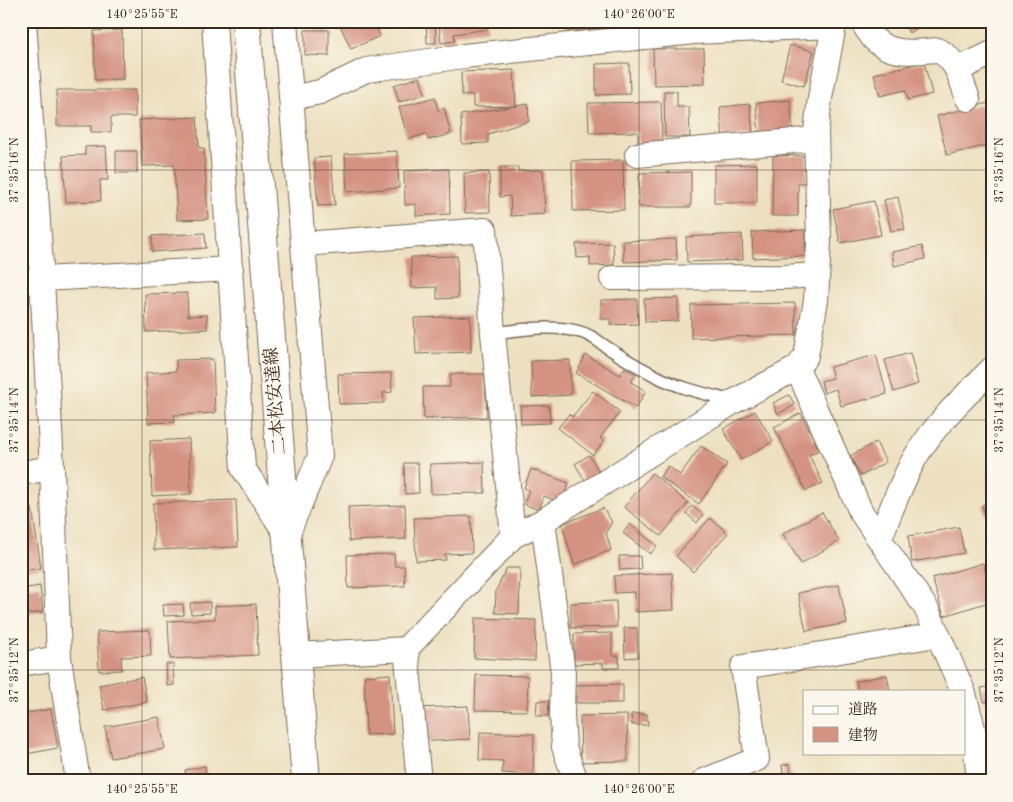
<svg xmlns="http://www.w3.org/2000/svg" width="1013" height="802" font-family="'Old Standard TT','Noto Serif JP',serif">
  <rect width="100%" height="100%" fill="#fbf7ec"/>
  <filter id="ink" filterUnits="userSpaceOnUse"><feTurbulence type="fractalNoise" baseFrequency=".02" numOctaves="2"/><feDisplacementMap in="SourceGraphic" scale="10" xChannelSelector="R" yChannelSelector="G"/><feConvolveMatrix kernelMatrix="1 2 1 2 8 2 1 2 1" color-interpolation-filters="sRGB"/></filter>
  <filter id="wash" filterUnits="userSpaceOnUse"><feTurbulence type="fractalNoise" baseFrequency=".0096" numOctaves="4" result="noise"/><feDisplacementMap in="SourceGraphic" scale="20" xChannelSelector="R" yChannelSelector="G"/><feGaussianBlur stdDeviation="1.12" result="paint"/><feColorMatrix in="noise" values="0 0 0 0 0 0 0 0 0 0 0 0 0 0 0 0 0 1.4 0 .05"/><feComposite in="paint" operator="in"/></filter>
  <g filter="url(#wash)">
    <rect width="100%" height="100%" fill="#ede0c0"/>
    <g id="blocks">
      <path fill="#d49282" d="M338,21H374L380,36L351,49Z
        M426,21H435L436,43H427Z
        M439,21H487L488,29L454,34L455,41L441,43Z
        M566,21H610V27L566,30Z
        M902,21H930L909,33Z
        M122,30L123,79L95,80L94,31Z
        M305,30H329V56L305,55Z
        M790,45L814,51L804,86L781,80Z
        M653,49H704L705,84L654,85Z
        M924,62L932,94L908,100L905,90L880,96L874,74Z
        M629,63L630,94L596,95V64Z
        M514,70L516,106L473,107V95L462,96L461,72Z
        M420,77L425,94L399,102L394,85Z
        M57,90H135V117H111V132H91V126H57Z
        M664,91H677V107H689L690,137H665Z
        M435,97L438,110L444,108L451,134L428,140L426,134L408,139L399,107Z
        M790,100L793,131L759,135L756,103Z
        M661,102L662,144L638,145V132L589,133L588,103Z
        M992,102V144L947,155L937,116Z
        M528,104L529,121L488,134V143L462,144L461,115Z
        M750,104L753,135L723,139L720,107Z
        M197,117L199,148H204L208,219L177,220L174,165L142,166L139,120Z
        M106,146L108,180H100L101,201L66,202L63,156L85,155V147Z
        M116,151H137V173H116Z
        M397,151L399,188L347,192L345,154Z
        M773,155L807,156V183H798V216H772Z
        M331,157L335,205L318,206L314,158Z
        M623,160L624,210L573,211L572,161Z
        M757,164V203H714V165Z
        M500,167H518V171L543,170L545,214L511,216L510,196L500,197Z
        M449,169L450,214L416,216V204L405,205L404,171Z
        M489,172L490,212L465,213L464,173Z
        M691,172V207H639V173Z
        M898,197L905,229L891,231L884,200Z
        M21,198L27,220L21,221Z
        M874,201L881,235L840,243L833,209Z
        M805,230L806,256L753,258L752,232Z
        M205,233L206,248L152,252V236Z
        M742,234L743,260L687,262L686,237Z
        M676,239L677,260L624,262L623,241Z
        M613,243L614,265L590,266V257L577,258L576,244Z
        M922,246L925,259L894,266L892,252Z
        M457,256L458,298L437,299V287L412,288L411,257Z
        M187,293L188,316L207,315V329L146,332L145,294Z
        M678,298V321L645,322L644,299Z
        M637,299L638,324L610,325V319H601V300Z
        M795,303L796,335L691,338V305Z
        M470,316L471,352L416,354L414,318Z
        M910,353L918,384L894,392L885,360Z
        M586,355L620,375L624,368L636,374L631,382L646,391L636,408L576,373Z
        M876,355L887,394L841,406L836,389L824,393L821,381L833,378L830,367Z
        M213,359L215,413L174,415L175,422L148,423L146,373L176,371V360Z
        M570,360L571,395L532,397L531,361Z
        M391,373L392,392L383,393L384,403L339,404L338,374Z
        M450,374H485L487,417L424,419L423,387H450Z
        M593,391L620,412L600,438L604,441L593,455L558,428L569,414L572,417Z
        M789,395L795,405L778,414L773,403Z
        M549,405L550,423L521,424L520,406Z
        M755,411L773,441L741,460L723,429Z
        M801,413L819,450L809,455L823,483L806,491L774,427Z
        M189,439L191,494L152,496L150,441Z
        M876,442L886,462L861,476L850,456Z
        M701,446L727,464L699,504L660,477L668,466L680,475Z
        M589,455L600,473L586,482L575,464Z
        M484,462L485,493L431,494L430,464Z
        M404,463H418L419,493L405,494Z
        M531,469L569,483L561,503L544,496L539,510L524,504L529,490L524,488Z
        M652,473L688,503L661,536L624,507Z
        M236,500L238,547L154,550L153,503Z
        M992,502V535H991L982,505Z
        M405,505L406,539L349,541L348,507Z
        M692,506L703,515L697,523L686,513Z
        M32,508L41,568L21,571V509Z
        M603,508L612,522L606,532L611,550L574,565L562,524Z
        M822,512L839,541L801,564L783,534Z
        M471,516L472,553L445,554L446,560L416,561L414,518Z
        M710,518L728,533L693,572L676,556Z
        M630,524L657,546L650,554L623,533Z
        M959,527L964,553L912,562L908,536Z
        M394,554L395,566H404L405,586L348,588L347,555Z
        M619,556H640L641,569L620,570Z
        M983,563L992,593V601L944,616L932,578Z
        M507,568H520L519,614L495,613L496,590Z
        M672,573L674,610L636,612L635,592L615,593L614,576Z
        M839,585L847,623L806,631L798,593Z
        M40,586L43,612L21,615V589Z
        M616,601L617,627L571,628V603Z
        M210,602V613L191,614L190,603Z
        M183,604L184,615L164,616L163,605Z
        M256,604L258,655L170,659L168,621L215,619V606Z
        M475,618L536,620L535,661L474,658Z
        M624,628H637L638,657L625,658Z
        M150,630L151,656L121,657L122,670L99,671L97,632Z
        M612,633V656H619V668H603V663L574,664V634Z
        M166,664H173L174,685L167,686Z
        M390,674L393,734L366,735L364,676Z
        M476,675L528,676L527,711L475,710Z
        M887,675L890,691H858L856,681Z
        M142,677L147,702L104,710L99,685Z
        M623,684V703H576V685Z
        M992,686V700L984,702L981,688Z
        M537,701H549L548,716H536Z
        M468,706L470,739L419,742L417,708Z
        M51,709L58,748L21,755V714Z
        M631,714H647L648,725H632Z
        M627,715L628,761L581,762L580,716Z
        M159,717L165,749L111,758L105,727Z
        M480,732L534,734L533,775L502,773L503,761L479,760Z
        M790,764L792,781H784L782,765Z
        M205,766L207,781H187L185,770Z
        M21,771H26L28,781H21Z"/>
    </g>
  </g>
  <g filter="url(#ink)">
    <use href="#blocks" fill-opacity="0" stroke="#796a57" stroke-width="1"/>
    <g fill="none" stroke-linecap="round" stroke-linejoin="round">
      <g stroke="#796a57" stroke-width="14">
        <path id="lane" d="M493,333C521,330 552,324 580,332C593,335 602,345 613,351C626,360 641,368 656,376C679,388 706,394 732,401"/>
      </g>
      <g stroke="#796a57" stroke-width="26">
        <path id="street" d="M24,21L42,279L52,468L59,658L78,781
          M214,21L243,468L287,535
          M285,21L320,456L287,535
          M837,21L834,26L820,98L816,132L819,241L816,300L806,356L797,368L861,512L926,608L963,691
          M862,21C865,27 869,33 873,38C890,56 916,52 937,50C957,58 961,81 968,99
          M957,70L992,53
          M291,98L320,92L366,70L464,56L694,32L834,26
          M637,155L816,139
          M304,244L485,230L493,333L513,536
          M612,278L785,277L817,275
          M21,283L42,279L231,269
          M21,473L52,468
          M543,521L563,673L562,715L564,747L576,781
          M880,538C891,510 901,482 916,456C936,423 965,396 992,369
          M406,649L419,781
          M296,655L406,649L513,536L543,521L733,402L797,368
          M21,664L59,658
          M964,694L974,732L979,781
          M704,781L757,759L743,667L937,635"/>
      </g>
      <g stroke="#796a57" stroke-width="30">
        <path id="secondary" d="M246,21L306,781"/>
      </g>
      <use href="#lane" stroke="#fff" stroke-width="11"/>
      <use href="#street" stroke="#fff" stroke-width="24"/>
      <use href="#secondary" stroke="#fff" stroke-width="28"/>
    </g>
  </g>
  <path fill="none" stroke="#3b2a1e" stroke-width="1" stroke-opacity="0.45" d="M142,21V781M639,21V781M21,170H992M21,420H992M21,670H992"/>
  <g text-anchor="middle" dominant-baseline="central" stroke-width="4" stroke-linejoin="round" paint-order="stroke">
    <g font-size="18" fill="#3b2a1e" stroke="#fbf7ec">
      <text transform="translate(276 401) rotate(-95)">二本松安達線</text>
    </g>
  </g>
  <rect width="1013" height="802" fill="none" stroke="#fbf7ec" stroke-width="55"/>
  <rect x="803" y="690" width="162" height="65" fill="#fbf7ec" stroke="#aea59a"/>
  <rect x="813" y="706" width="25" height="8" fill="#ffffff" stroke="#aea59a"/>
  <text x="848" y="714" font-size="15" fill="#3b2a1e">道路</text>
  <rect x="813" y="727" width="25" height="15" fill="#d49282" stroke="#aea59a"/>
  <text x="848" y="740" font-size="15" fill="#3b2a1e">建物</text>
  <rect x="28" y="28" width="958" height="746" fill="none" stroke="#3b2a1e" stroke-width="2"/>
  <g font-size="12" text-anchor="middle" fill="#3b2a1e">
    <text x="142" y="18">140°25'55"E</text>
    <text x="639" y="18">140°26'00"E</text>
    <text transform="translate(14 170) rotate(-90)" y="4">37°35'16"N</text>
    <text transform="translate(999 170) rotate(-90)" y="4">37°35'16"N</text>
    <text transform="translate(14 420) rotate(-90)" y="4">37°35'14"N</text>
    <text transform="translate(999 420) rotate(-90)" y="4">37°35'14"N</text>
    <text transform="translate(14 670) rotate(-90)" y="4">37°35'12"N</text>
    <text transform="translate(999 670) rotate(-90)" y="4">37°35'12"N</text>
    <text x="142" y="793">140°25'55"E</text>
    <text x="639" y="793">140°26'00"E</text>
  </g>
</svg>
